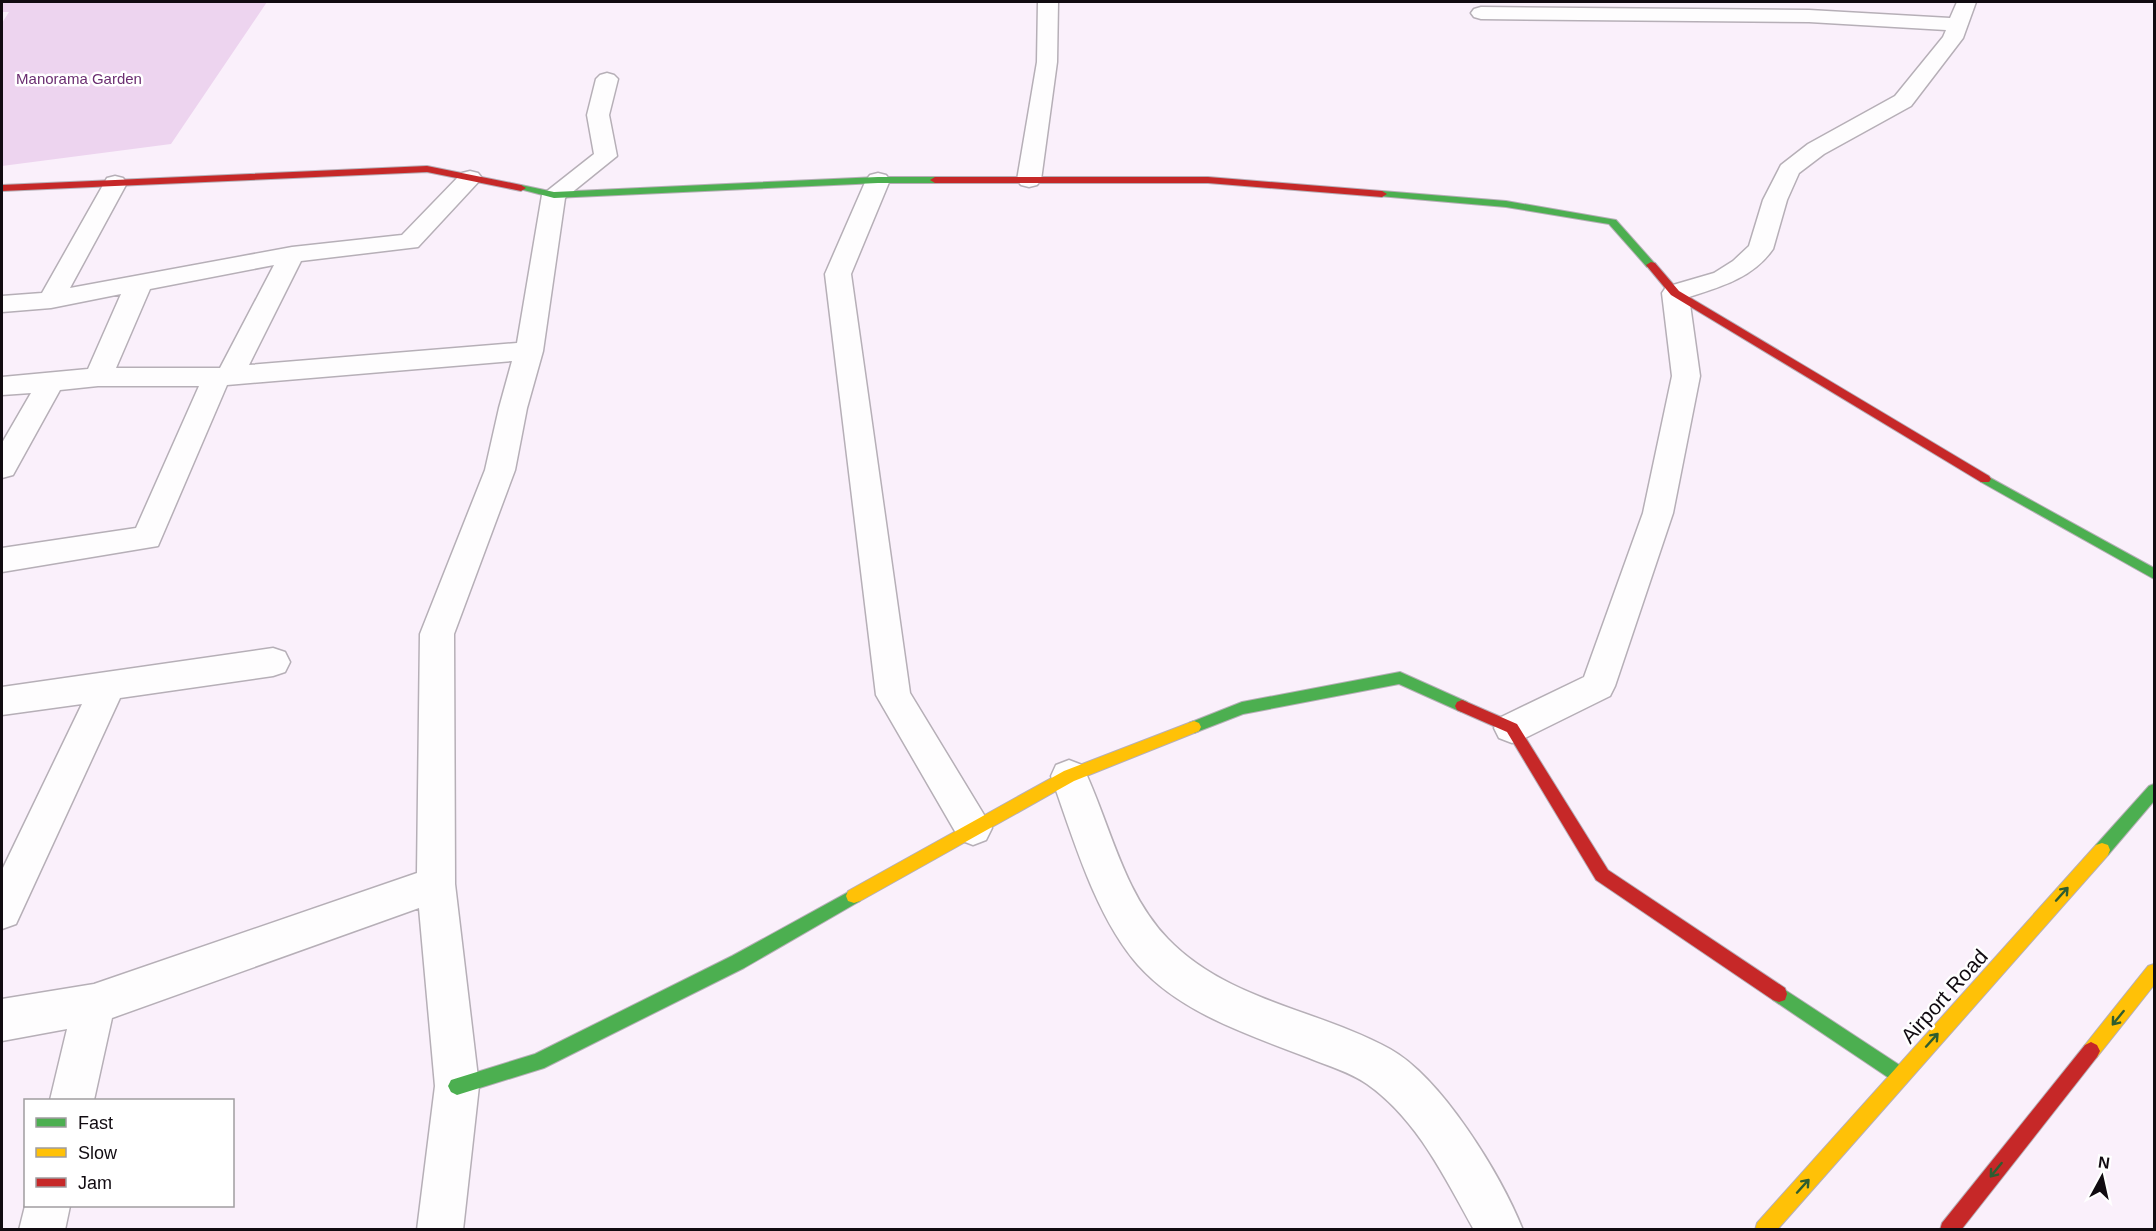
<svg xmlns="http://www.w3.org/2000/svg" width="2156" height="1231" font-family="Arial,sans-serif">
  <rect width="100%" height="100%" fill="#faf0fb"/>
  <path fill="#edd4ef" d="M2,2H267L171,144L2,166V23L9,12H2Z"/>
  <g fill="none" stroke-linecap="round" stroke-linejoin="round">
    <g stroke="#b6afb7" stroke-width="3">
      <path id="street" d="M1038,2H1058L1057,62L1041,180L1037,185L1029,187L1021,185L1017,180L1037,62Z
        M1957,2H1976L1963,38L1911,106L1824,154L1799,173L1787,200L1773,249C1753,278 1720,287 1689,297L1700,376L1673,513L1615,686L1610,696L1525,738L1512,743L1499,738L1494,728L1499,718L1584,677L1643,513L1672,376L1662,293L1666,287L1714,273L1733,261L1749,246L1763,200L1781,165L1808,144L1895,96L1943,37L1946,30L1809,22L1481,19L1474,17L1471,13L1474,9L1481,7L1809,10L1950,18Z
        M607,73L614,75L618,79L609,115L617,156L565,198L543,351L527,408L515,470L454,634L455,884L479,1086L463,1230H417L435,1086L419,908L112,1018L94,1100H50L67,1029L2,1041V999L94,984L417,873L420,634L485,470L499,408L512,361L227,385L158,546L2,572V548L136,528L199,386H98L60,390L13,475L2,478V443L31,393L2,395V377L88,369L121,294L51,308L2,312V296L42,293L107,178L115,176L123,178L127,183L70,288L292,247L402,235L462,173L470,171L478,173L482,178L418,247L301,261L249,365L517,343L542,195L594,154L587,115L596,79L600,75ZM274,265L220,368H116L150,289Z
        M878,173L886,175L890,180L851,274L910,693L992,828L986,840L973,845L960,840L876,695L825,274L866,180L870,175Z
        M273,648L285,652L290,662L285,672L273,676L120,698L16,924L2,929V870L82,704L2,715V687Z
        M1069,760L1082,765C1110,822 1122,892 1168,939C1228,1001 1317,1009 1390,1049C1442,1078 1501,1175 1523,1230H1474C1445,1178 1417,1119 1367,1084C1350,1072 1328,1066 1309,1058C1250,1035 1182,1014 1138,965C1095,916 1073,837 1051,776L1056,765Z
        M26,1202V1206H70L65,1230H19Z"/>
    </g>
    <g stroke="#b6afb7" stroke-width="2">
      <path id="fast" d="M878,177H935L940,180L935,183H878L554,198L516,188L521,185L554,192Z
        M1382,191L1506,201L1616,220L1656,265L1655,267H1647L1609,224L1506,207L1379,196V192Z
        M1985,475L2154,568V579L1981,482L1979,479Z
        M1400,672L1467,702L1469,706L1467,710L1462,712L1457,710L1399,684L1243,714L1194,733L1189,731L1187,727L1189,723L1242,702Z
        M2154,784V801L2108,855L2102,857L2096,855L2094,850L2096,845L2149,786Z
        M854,889L860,891L862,896L860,901L744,968L544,1068L457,1095L451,1092L448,1086L451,1080L535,1054L732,956Z
        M1779,986L1907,1070L1910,1076L1907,1082L1901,1085L1895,1082L1773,1000L1771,994L1773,988Z"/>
    </g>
    <g stroke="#b6afb7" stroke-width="2">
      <path id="slow" d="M1194,721L1199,723L1201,727L1199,731L1074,781L860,901L854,903L848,901L846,896L848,891L1064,771Z
        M2102,843L2108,845L2110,850L2108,855L1777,1230H1755L1757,1223L2096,845Z
        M2154,964V985L2097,1057L2091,1060L2085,1057L2082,1051L2085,1045L2148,966Z"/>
    </g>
    <g stroke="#b6afb7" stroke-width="2">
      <path id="jam" d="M427,166L521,185L526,188L521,191L427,172L2,191V185Z
        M1208,177L1382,191L1387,194L1382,197L1208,183H935L930,180L935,177Z
        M1651,262L1655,263L1679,291L1989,476L1991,479L1989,482H1981L1671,295L1646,265Z
        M1462,700L1517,724L1608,870L1785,988L1787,994L1785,1000L1779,1002L1773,1000L1596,880L1507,732L1457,710L1455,706L1457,702Z
        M2091,1042L2097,1045L2100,1051L2097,1057L1961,1230H1940L1942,1223L2085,1045Z"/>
    </g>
    <use href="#street" fill="#fefdfe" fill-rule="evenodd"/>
    <use href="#fast" fill="#4caf50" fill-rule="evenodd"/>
    <use href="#slow" fill="#ffc107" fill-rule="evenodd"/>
    <use href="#jam" fill="#c62828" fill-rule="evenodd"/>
  </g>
  <defs><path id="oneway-shaft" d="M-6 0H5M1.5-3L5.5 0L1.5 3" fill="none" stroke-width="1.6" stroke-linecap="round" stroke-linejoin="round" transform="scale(1.5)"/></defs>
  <g stroke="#2e5d30">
    <use href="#oneway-shaft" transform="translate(2062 894) rotate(-48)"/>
    <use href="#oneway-shaft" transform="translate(2118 1018) rotate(129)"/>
    <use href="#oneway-shaft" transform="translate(1932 1040) rotate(-48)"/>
    <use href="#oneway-shaft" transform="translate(1996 1170) rotate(129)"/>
    <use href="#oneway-shaft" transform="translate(1803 1186) rotate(-48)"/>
  </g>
  <g text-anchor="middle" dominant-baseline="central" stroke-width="5" stroke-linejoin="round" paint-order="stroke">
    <g font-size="15" fill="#6b2e71" stroke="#fff">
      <text x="79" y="78">Manorama Garden</text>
    </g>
    <g font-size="21" fill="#110b11" stroke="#fff">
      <text transform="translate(1944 996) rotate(-48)">Airport Road</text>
    </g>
  </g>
  <rect width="2156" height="1231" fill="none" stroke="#110b11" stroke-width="6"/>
  <rect x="24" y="1099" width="210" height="108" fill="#ffffff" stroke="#a09da0" stroke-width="1.5"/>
  <rect x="36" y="1118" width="30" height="9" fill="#4caf50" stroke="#a09da0" stroke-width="1.5"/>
  <text x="78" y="1129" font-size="18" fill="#110b11">Fast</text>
  <rect x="36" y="1148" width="30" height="9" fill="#ffc107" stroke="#a09da0" stroke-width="1.5"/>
  <text x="78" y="1159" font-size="18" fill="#110b11">Slow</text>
  <rect x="36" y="1178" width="30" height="9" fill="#c62828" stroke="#a09da0" stroke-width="1.5"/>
  <text x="78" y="1189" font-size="18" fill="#110b11">Jam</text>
  <g transform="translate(2102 1177) rotate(8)" stroke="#ffffff" stroke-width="4.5" paint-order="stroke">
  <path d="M0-4.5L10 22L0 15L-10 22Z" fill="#110b11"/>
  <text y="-9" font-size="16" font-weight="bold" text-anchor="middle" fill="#110b11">N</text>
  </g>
</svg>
